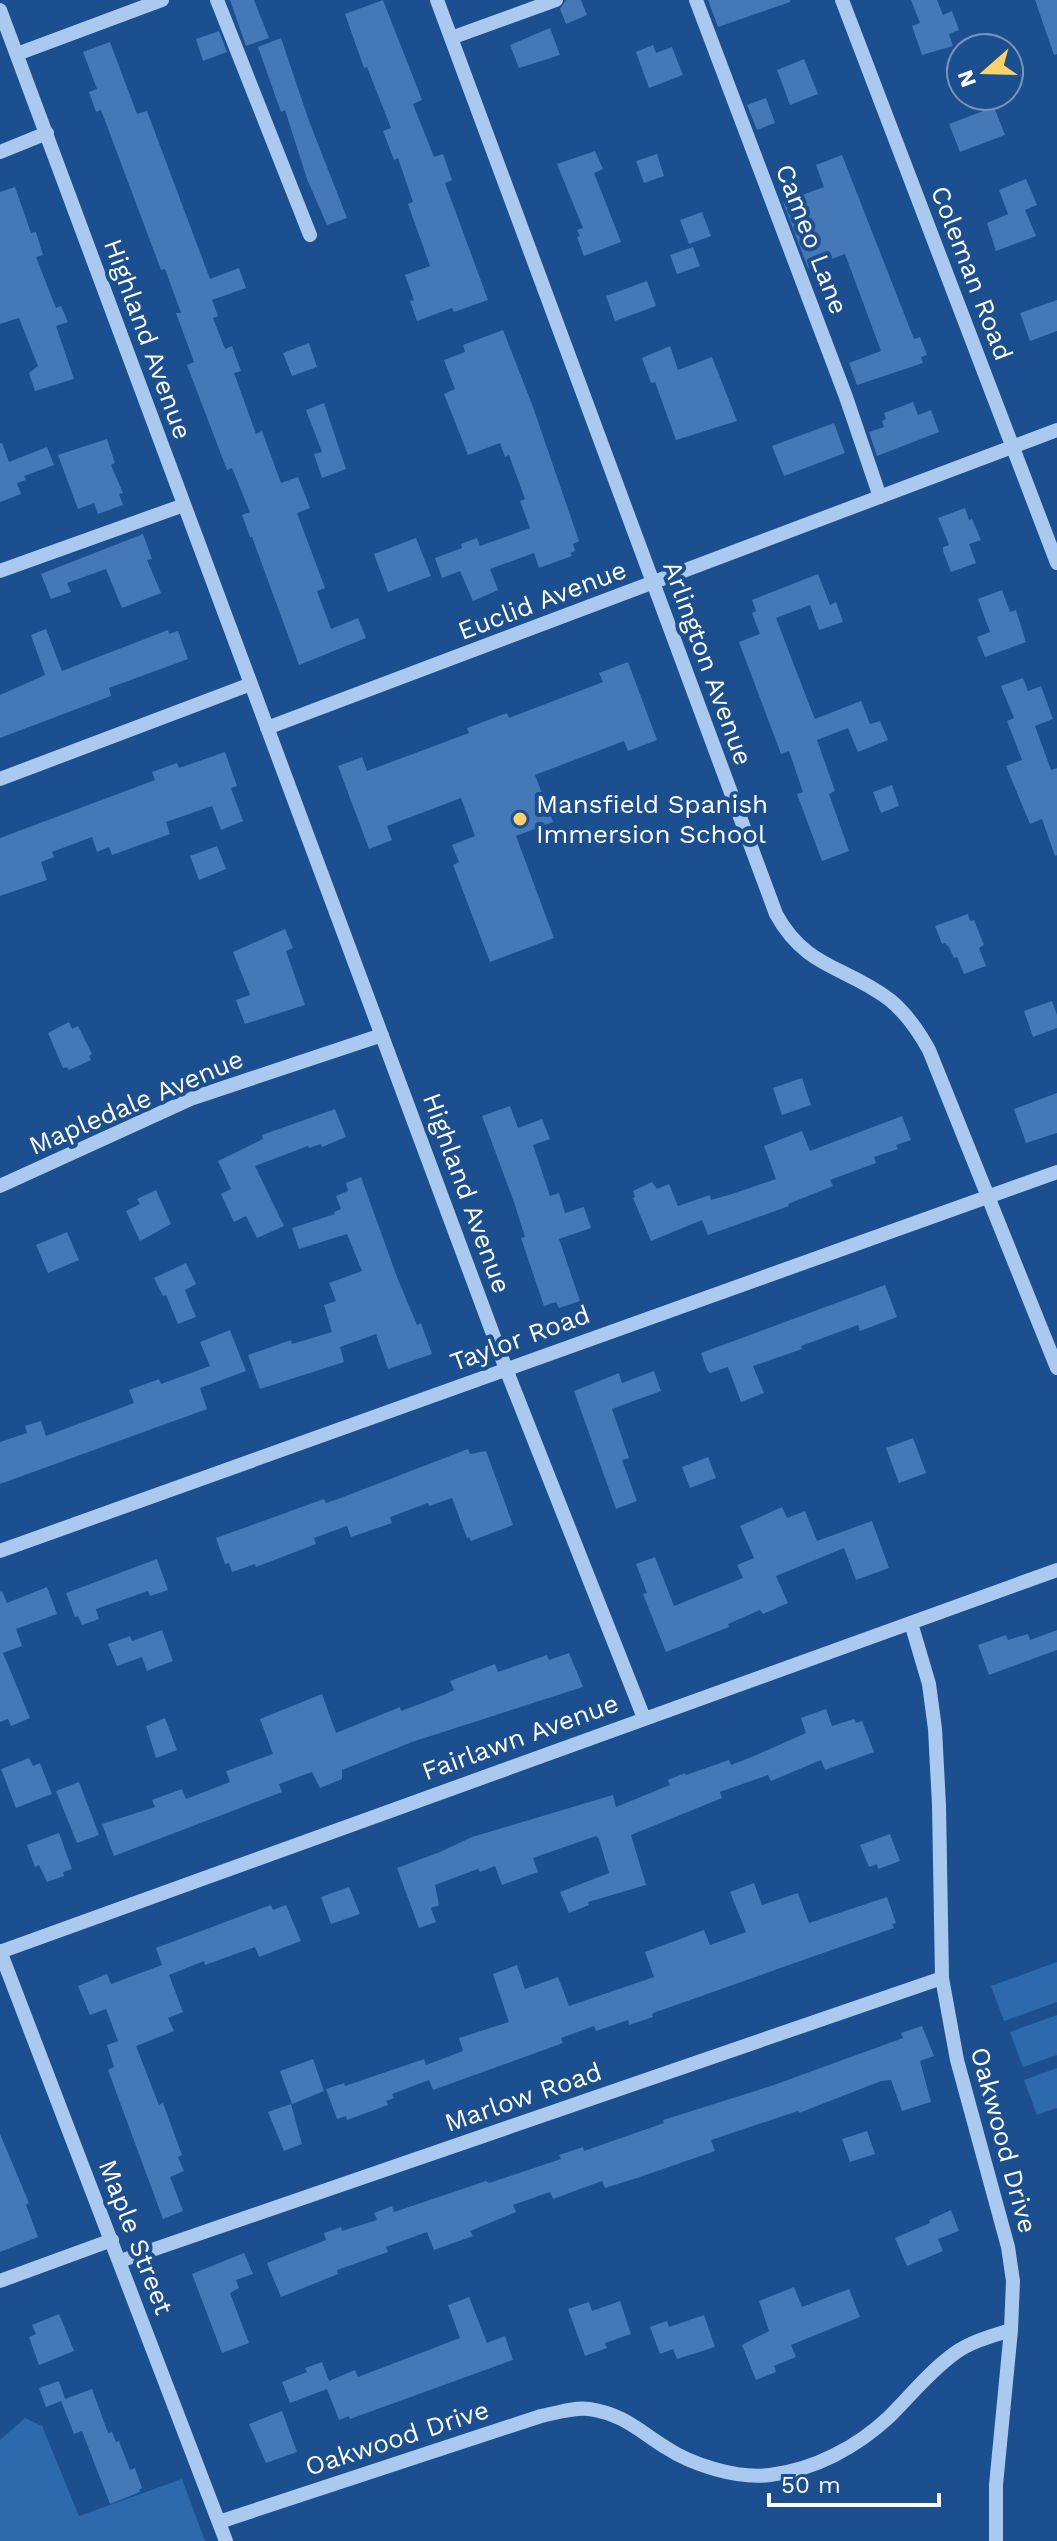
<svg xmlns="http://www.w3.org/2000/svg" width="1057" height="2541" font-family="'Work Sans',sans-serif">
  <rect width="100%" height="100%" fill="#1b4f8f"/>
  <path fill="#2e69ad" d="M1057,1962V2002L1004,2021L991,1986Z
    M1057,2015V2055L1023,2067L1010,2032Z
    M1057,2068V2108L1037,2115L1024,2080Z
    M25,2418L42,2426L79,2516L182,2479L205,2541H0V2440Z"/>
  <path fill="#4478b7" d="M230,0H254L269,38L246,46Z
    M383,0L422,100L413,104L434,157L443,154L452,180L445,183L488,300L454,312L452,308L417,321L410,301L414,300L405,275L430,266L408,204L413,202L398,158L394,160L383,131L391,128L367,67L364,68L345,14Z
    M566,0H581L587,15L566,24L560,9Z
    M708,0H790V2L718,27Z
    M911,0H937L943,15L952,11L959,30L949,34L953,46L922,55L912,26L920,23Z
    M1035,0H1057V54L1054,55Z
    M550,28L560,55L519,68L510,45Z
    M219,31L227,52L203,61L196,39Z
    M281,38L309,121L347,218L327,225L307,179L285,110L281,112L258,47Z
    M110,42L137,114L147,111L210,279L239,268L246,288L212,300L218,316L213,318L225,349L232,346L241,371L234,373L256,434L262,431L281,483L298,477L310,508L297,513L325,588L317,591L331,629L358,618L366,638L299,665L252,537H250L242,515L250,512L232,468L227,470L187,365L194,362L176,313H181L165,269L161,270L101,110L96,112L89,92L97,89L83,52Z
    M653,45L656,53L672,47L683,75L649,88L636,52Z
    M804,59L818,94L790,105L777,70Z
    M766,98L775,123L757,130L747,105Z
    M994,107L1005,135L960,152L949,124Z
    M595,151L603,169L594,173L621,242L584,256L577,237L580,236L577,230L583,228L557,164Z
    M657,154L664,176L644,183L636,161Z
    M842,155L914,339L920,337L927,355L921,357L923,363L857,385L849,363L881,351L845,254L808,268L783,202L824,187L816,165Z
    M1026,179L1037,205L1025,210L1036,236L996,251L987,223L1008,214L999,190Z
    M15,187L31,233L36,232L43,255L36,257L56,308L61,306L68,322L56,326L74,379L35,391L29,373L38,366L19,318L0,324V192Z
    M702,212L711,236L689,244L680,220Z
    M693,247L700,266L677,274L670,255Z
    M647,281L656,306L615,321L606,296Z
    M1057,300V331L1030,341L1020,313Z
    M503,330L533,407L579,541L573,544L575,551L570,553L572,556L539,568L534,553L490,569L498,590L473,601L460,571L442,578L435,558L462,548L461,544L477,538L480,546L530,528L520,501L525,499L509,455L505,457L500,443L468,455L444,394L455,389L444,360L465,352L463,345Z
    M309,343L317,367L292,376L283,353Z
    M670,346L678,370L712,357L737,421L676,440L655,382L651,383L642,358Z
    M913,402L918,415L931,410L939,432L877,456L869,432L884,427L882,421L886,419L884,413Z
    M324,403L346,469L322,478L314,454L322,452L306,410Z
    M834,423L845,453L784,476L772,446Z
    M107,439L115,463L111,465L123,493L119,494L123,505L98,514L94,503L78,509L58,455Z
    M0,443H2L9,462L47,447L54,465L24,476L26,480L17,483L21,494L0,502Z
    M965,508L969,520L972,519L981,540L969,544L976,563L951,572L943,551V547L949,545L938,518Z
    M143,534L152,559L147,560L161,593L122,608L106,569L67,583L71,592L51,599L41,574Z
    M416,538L431,576L388,592L374,554Z
    M818,574L830,605L836,602L843,622L819,630L810,605L776,618L812,712L815,719L861,701L870,724L880,721L888,740L858,752L848,728L817,740L835,791L829,794L849,851L822,861L797,794L803,792L789,751L781,754L739,642L760,634L752,613L756,611L752,600Z
    M1002,590L1010,612L1016,610L1026,642L985,657L977,637L990,632L978,599Z
    M46,629L62,671L168,630L169,634L178,631L188,659L109,688L111,696L0,738V695L45,675L31,635Z
    M628,662L657,740L628,751L624,741L535,775L553,822L516,836L554,938L490,962L453,865L459,862L452,845L475,836L461,798L387,826L392,840L369,849L338,766L362,757L367,771L469,733L467,728L507,713L509,718L603,682L599,673Z
    M1023,678L1028,691L1041,686L1053,719L1035,726L1051,770L1057,768V855L1055,856L1042,819L1030,824L1006,766L1022,760L1007,721L1014,718L1001,686Z
    M225,752L237,786L231,788L243,821L221,830L212,806L166,822L170,834L112,855L109,847L97,852L92,837L52,852L54,857L41,862L47,880L0,896V838L155,780L152,772L177,763L179,768Z
    M892,785L899,806L881,813L873,792Z
    M217,846L226,869L199,880L190,856Z
    M968,914L970,921L974,920L984,945L979,948L986,966L964,974L957,957L954,958L949,947L945,943L942,944L935,926Z
    M285,929L293,948L286,951L305,1005L245,1024L236,1000L250,995L233,952Z
    M1052,1001L1057,1015V1028L1033,1037L1024,1011Z
    M69,1022L72,1029L78,1026L92,1054L89,1056L91,1060L69,1070L67,1067L63,1068L48,1033Z
    M802,1078L811,1105L782,1115L773,1088Z
    M1057,1093V1133L1026,1143L1014,1109Z
    M510,1106L518,1128L542,1119L550,1139L533,1145L550,1196L559,1193L565,1213L584,1207L591,1228L559,1239L580,1301L559,1308L556,1302L544,1306L521,1238L525,1237L514,1202L482,1116Z
    M335,1109L346,1137L322,1147L321,1144L309,1148L308,1146L255,1166L284,1226L257,1238L246,1216L234,1222L221,1194L231,1189L218,1161L263,1139L262,1135Z
    M902,1116L911,1140L896,1145L898,1149L874,1157L876,1163L830,1180L833,1186L788,1204L789,1206L708,1235L702,1220L651,1241L633,1198L635,1197L633,1191L652,1182L657,1189L669,1184L678,1206L710,1195L711,1200L735,1193L776,1179L764,1146L802,1131L810,1151Z
    M361,1177L397,1277L417,1325L421,1323L432,1354L388,1369L376,1334L340,1347L344,1362L260,1389L248,1355L291,1340L292,1344L332,1332L324,1305L336,1301L329,1283L362,1271L347,1234L299,1249L292,1228L335,1214L334,1212L341,1209L336,1196L348,1191L346,1183Z
    M156,1190L171,1224L140,1241L126,1211L140,1204L137,1199Z
    M67,1232L79,1260L48,1273L36,1245Z
    M186,1263L196,1284L185,1290L196,1317L178,1324L166,1295L163,1296L154,1278Z
    M885,1285L897,1317L860,1331L858,1325L801,1346L802,1349L753,1366L764,1393L741,1402L728,1367L710,1373L707,1370L701,1353Z
    M230,1330L246,1371L200,1388L207,1409L0,1484V1442L27,1433L25,1426L41,1421L46,1436L134,1403L129,1390L159,1379L161,1384L210,1366L200,1342Z
    M654,1371L661,1391L612,1409L629,1458L622,1460L637,1501L616,1509L574,1391L619,1373L622,1383Z
    M913,1438L926,1473L899,1483L886,1448Z
    M468,1449L470,1454L486,1451L513,1525L471,1541L469,1537L467,1538L452,1498L429,1506L428,1503L390,1517L392,1523L351,1537L347,1526L314,1538L316,1544L256,1567L255,1564L232,1572L229,1563L225,1564L216,1538L324,1499L326,1503L338,1499Z
    M708,1457L716,1478L690,1488L682,1467Z
    M782,1507L787,1518L805,1511L817,1541L872,1521L889,1568L856,1580L844,1548L776,1576L788,1603L763,1614L760,1610L728,1624L729,1627L666,1652L643,1594L647,1593L636,1564L655,1557L674,1606L743,1578L737,1565L754,1558L740,1526Z
    M157,1559L168,1590L150,1596L148,1591L96,1609L99,1619L82,1625L78,1616L75,1617L66,1593Z
    M47,1587L57,1614L16,1629L22,1646L3,1653L30,1718L11,1726L8,1719L0,1722V1592L2,1591L7,1603Z
    M162,1630L173,1661L147,1671L142,1657L117,1666L108,1644L130,1636L132,1641Z
    M1057,1630V1650L989,1675L978,1645L1006,1635L1008,1640L1028,1634L1030,1640Z
    M569,1653L583,1687L412,1742L342,1770V1779L320,1788L312,1772L279,1784L282,1792L114,1856L102,1824L155,1807L152,1800L182,1789L186,1799L230,1782L226,1771L273,1754L260,1719L322,1694L336,1733L400,1707L401,1711L446,1694L454,1690L450,1681L495,1664L498,1672L547,1655L549,1660Z
    M826,1709L832,1726L854,1719L856,1723L862,1721L874,1752L825,1770L821,1760L771,1781L768,1775L720,1792L722,1798L631,1835L646,1885L588,1902L589,1905L569,1913L560,1892L609,1873L599,1839L596,1836L533,1858L538,1872L502,1885L495,1866L480,1872L478,1869L435,1885L439,1905L431,1908L436,1922L419,1928L397,1868L440,1852L472,1837L613,1795L616,1807L670,1785L668,1780L685,1773L686,1775L729,1760L731,1765L754,1756L806,1733L801,1718Z
    M165,1718L177,1750L156,1758L146,1726Z
    M29,1758L33,1766L40,1763L52,1794L16,1808L1,1769Z
    M79,1782L99,1835L77,1843L56,1791Z
    M59,1833L72,1869L63,1872L64,1876L47,1882L39,1865L35,1867L27,1845Z
    M890,1834L900,1861L878,1869L877,1864L869,1867L860,1845Z
    M754,1883L762,1905L798,1893L809,1923L887,1897L896,1923L892,1924L894,1928L656,2012L652,2014L653,2017L629,2025L628,2020L596,2031L594,2026L561,2038L563,2043L433,2090L429,2080L392,2094L394,2098L386,2101L388,2105L347,2120L346,2116L337,2119L326,2089L344,2083L345,2086L424,2059L426,2065L463,2051L459,2038L509,2022L493,1974L517,1965L525,1989L558,1977L569,2006L654,1977L645,1952L704,1930L710,1945L746,1932L730,1892Z
    M349,1887L360,1914L331,1924L321,1897Z
    M271,1905L273,1910L286,1905L301,1941L259,1957L255,1947L205,1965L204,1961L169,1975L183,2012L168,2018L174,2031L136,2046L159,2105L163,2103L182,2155L178,2157L184,2171L170,2177L183,2211L163,2219L108,2070L114,2067L107,2045L118,2041L106,2009L90,2015L78,1986L107,1974L111,1984L162,1965L156,1948Z
    M922,2026L934,2056L920,2061L931,2102L902,2111L891,2080L881,2081L799,2113L798,2111L711,2140L715,2151L637,2178L605,2188L602,2181L553,2199L550,2192L513,2205L516,2212L470,2231L473,2236L434,2250L427,2232L386,2247L388,2252L337,2270L338,2274L281,2297L267,2263L326,2240L324,2233L341,2227L342,2231L377,2220L374,2213L392,2206L394,2212L486,2181L489,2183L561,2159L559,2155L583,2147L584,2151L664,2123L663,2120L771,2086L903,2038L901,2033Z
    M313,2059L324,2091L292,2104L280,2071Z
    M291,2104L302,2144L284,2151L268,2112Z
    M867,2131L875,2154L850,2162L842,2139Z
    M0,2134L29,2203L26,2205L38,2237L0,2252Z
    M951,2210L959,2231L938,2239L943,2251L907,2266L895,2238L930,2223L929,2220Z
    M244,2253L253,2274L236,2280L239,2288L230,2293L249,2343L222,2353L192,2274Z
    M794,2287L802,2307L849,2289L860,2317L791,2345L796,2357L774,2366L776,2372L756,2380L742,2345L769,2331L759,2301Z
    M469,2297L487,2343L505,2336L513,2360L350,2419L349,2416L339,2420L327,2389L290,2403L282,2382L307,2372L305,2368L322,2362L329,2381L355,2370L358,2377L460,2338L448,2305Z
    M620,2301L631,2334L605,2343L607,2348L585,2356L568,2309L589,2302L592,2311Z
    M59,2314L74,2351L39,2365L29,2337L36,2334L32,2325Z
    M704,2315L715,2347L677,2359L673,2349L660,2354L650,2327L667,2321L669,2327Z
    M59,2381L65,2399L92,2389L108,2433L112,2432L116,2442L119,2441L130,2470L135,2468L142,2488L139,2490L140,2492L110,2504L82,2431L74,2434L61,2401L46,2407L39,2388Z
    M282,2411L297,2452L266,2463L249,2424Z"/>
  <g fill="none" stroke-linecap="round" stroke-linejoin="round">
    <path stroke="#a9c9ee" stroke-width="14" d="M217,0L310,235
      M437,0L776,914C806,969 846,966 890,1000C907,1014 918,1030 929,1050L1057,1368
      M696,0L846,397L880,497
      M842,0L1057,563
      M0,10L506,1369L644,1718
      M451,38L556,0
      M17,54L162,0
      M0,152L47,133
      M0,571L184,505
      M267,728L1057,430
      M0,779L251,684
      M0,1186L193,1098L382,1035
      M0,1551L1057,1172
      M0,1951L226,2541
      M0,1952L1057,1570
      M120,2261L942,1978
      M0,2281L112,2240
      M219,2522L541,2416C556,2413 574,2407 589,2409C623,2414 638,2430 665,2447C692,2465 737,2479 770,2475C814,2470 857,2447 889,2417C910,2396 930,2371 955,2353C972,2341 992,2336 1011,2330L1013,2281L1008,2247L957,2060L942,1978L939,1805L935,1729L929,1684L911,1623
      M996,2541V2485L1011,2330"/>
  </g>
  <circle fill="#ffd166" stroke="#1b4f8f" stroke-width="3" cx="520" cy="819" r="8"/>
  <g text-anchor="middle" dominant-baseline="central" stroke-width="8" stroke-linejoin="round" paint-order="stroke">
    <g font-size="26" fill="#fff" stroke="#1b4f8f">
      <text transform="translate(812 239) rotate(69)">Cameo Lane</text>
      <text transform="translate(972 273) rotate(69)">Coleman Road</text>
      <text transform="translate(148 339) rotate(70)">Highland Avenue</text>
      <text transform="translate(542 600) rotate(-21)">Euclid Avenue</text>
      <text transform="translate(708 663) rotate(70)">Arlington Avenue</text>
      <text transform="translate(136 1102) rotate(-23)">Mapledale Avenue</text>
      <text transform="translate(467 1193) rotate(70)">Highland Avenue</text>
      <text transform="translate(520 1338) rotate(-20)">Taylor Road</text>
      <text transform="translate(520 1737) rotate(-20)">Fairlawn Avenue</text>
      <text transform="translate(523 2097) rotate(-19)">Marlow Road</text>
      <text transform="translate(1004 2140) rotate(75)">Oakwood Drive</text>
      <text transform="translate(136 2237) rotate(69)">Maple Street</text>
      <text transform="translate(397 2438) rotate(-18)">Oakwood Drive</text>
    </g>
    <g font-size="26" fill="#fff" stroke="#1b4f8f" text-anchor="start">
      <text x="536" y="804">Mansfield Spanish<tspan x="536" dy="30">Immersion School</tspan></text>
    </g>
  </g>
  <g transform="translate(985 72) rotate(250)"><circle r="38" fill="#1b4f8f" stroke="#7695bc" stroke-width="2"/>
  <path d="M0-6L14 30L0 20L-14 30Z" fill="#ffd166"/>
  <text y="-12" font-size="22" font-weight="bold" text-anchor="middle" fill="#ffffff">N</text>
  </g>
  <path d="M769 2493v12h170v-12" fill="none" stroke="#ffffff" stroke-width="4"/>
  <text x="781" y="2493" font-size="24" fill="#ffffff" stroke="#1b4f8f" stroke-width="6" paint-order="stroke">50 m</text>
</svg>
